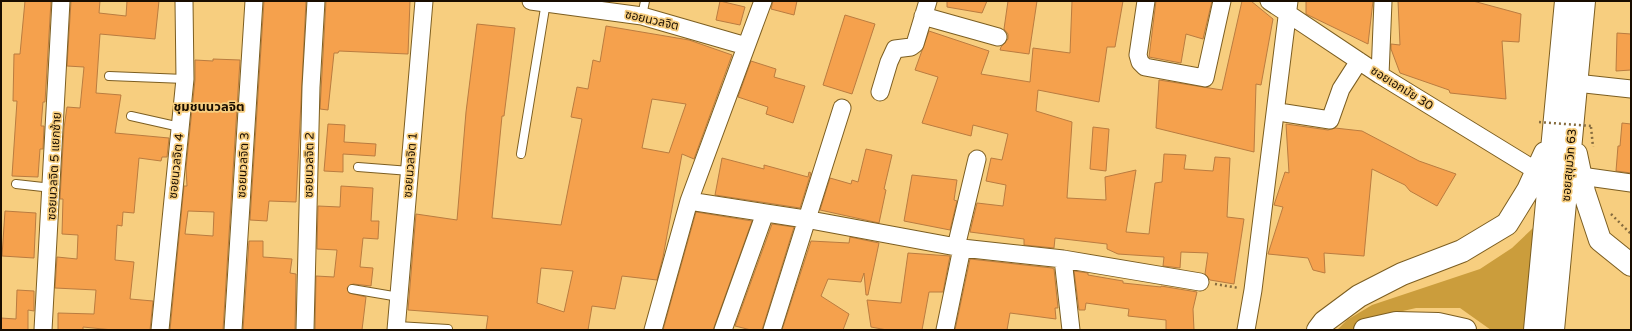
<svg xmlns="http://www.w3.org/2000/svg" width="1632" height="331" font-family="'Varela Round','Noto Sans Thai',sans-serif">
  <rect width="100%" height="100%" fill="#f7ce7f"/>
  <path fill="#cb9d3c" d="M1533,228L1526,330H1491L1460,308H1416L1377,317L1354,330H1337L1347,320L1372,305L1480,269L1512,248Z"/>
  <path fill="#f5a14d" stroke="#ba7c40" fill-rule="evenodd" d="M25,1H51L45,102H43L41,126H44L43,149H40L38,177L12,176L17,101H13L14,54H20Z
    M71,1H100L99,13L126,16L127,1H159L155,39L100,34L96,93L121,95L115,133L169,138L167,157H162L161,161L139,158L134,213L123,212L122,226L117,225L115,260L134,262L130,299L153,301L150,330H113L83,327V330H58V313L94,314L96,290L55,288L57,257L77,259L78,235L62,234L63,199H60L64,128L67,107L80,108L84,67L67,66Z
    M264,1H306L296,202L269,201L267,221L250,220Z
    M326,1H410L408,54L339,51L338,53H334L328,110L320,109Z
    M720,1L745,7L740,25L716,20Z
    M773,1H797L794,15L771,9Z
    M947,1H987L982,13L947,7Z
    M1008,1H1037L1029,54L1000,50L1001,47L1008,39V34L1004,29Z
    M1072,1H1123L1115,47H1107L1099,102L1038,90L1036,111L1072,122L1067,198L1106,200L1105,177L1136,170L1126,232L1149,234L1155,183L1162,182L1164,154L1186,155L1184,169L1213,171L1215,157L1230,158L1227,217L1244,219L1234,284L1210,280L1205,274L1208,253L1181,252L1180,268L1163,266L1164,257L1118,254L1107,249V244L1055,238L1054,248L1024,245V239L970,232L977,203L1003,206L1006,185L986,181L991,158L1002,160L1008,134L973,125L971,136L922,123L938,77L915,70L929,31L989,51L981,74L1030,82L1033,48L1070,53Z
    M1156,1H1212L1203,39L1186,34L1181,63L1149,57Z
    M1242,1H1251L1273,19L1261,85L1256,84L1254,152L1156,128L1159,80L1222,90Z
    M1306,1H1373L1368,44L1306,14Z
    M1398,1H1473L1521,14L1519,42L1502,41L1506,99L1450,93L1449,90L1400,73L1391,49V44L1400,45Z
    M845,15L875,24L852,94L823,85Z
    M477,24L515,28L504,116H502L492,218L561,225L582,119L571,117L577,87L588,89L593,60L600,62L606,26L689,40L732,55L694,159L682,154L663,257L657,280L622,276L615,309L592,306L588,330H486L488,316L408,310L416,214L457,220L466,112ZM652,99L686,104L669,153L642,148ZM541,268L573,271L564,312L537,303Z
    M1617,33L1631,34V70L1616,71Z
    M213,59L240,60L223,330H170L184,186H187L186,168L195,80V60L213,61ZM188,211L214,212L213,236L185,234Z
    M751,61L776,69L774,77L805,86L793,123L766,114L768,107L738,97Z
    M1622,123L1631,124V173L1616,171L1618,146H1620Z
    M328,124L345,125L344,142L376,144L375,156L343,154V172L324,171Z
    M1286,124L1328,130L1335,128L1362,131L1419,161L1456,174L1437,206L1410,191L1405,185L1372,169L1364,256L1324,253L1325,273L1313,270L1308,258L1268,254L1283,207L1274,205L1285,172L1289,173Z
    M1093,127L1109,129L1106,171L1090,169Z
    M866,149L892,155L884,189L886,190L879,223L820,210L830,178L851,184L852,180L858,182Z
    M722,158L764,169V165L808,177L809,172L811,173L800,208L715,195Z
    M912,175L957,180L954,200L957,201L950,230L904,221Z
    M341,186L373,188L371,221H379L378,239L363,238L360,267L373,268L371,286L353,284L347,288L349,293L366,297L362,330H315L316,276L334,277L337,250L317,249L318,206L340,207Z
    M5,211L36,213L34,258L2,256Z
    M696,212L752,221L713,330H663Z
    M772,224L794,227L762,330H751L735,326Z
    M850,237L879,243L868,295H866L864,273L861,282L828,279L821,296L849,314L843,330H782L811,241L849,243Z
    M249,241H263V257L292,259L290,273L296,274L295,330H243Z
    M908,253L950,256L943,292H929L922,330H887L871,327L867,300L901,303Z
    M970,259L1052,268L1054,269L1058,308H1055L1056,319L1010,313L1007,330H955Z
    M1074,271L1088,273V275L1123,281V283L1161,287V286L1197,292L1193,309L1194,330H1166V320L1128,316L1129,309L1086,303L1085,310H1079Z
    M17,290L34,291V311L28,310V330H1V318L16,319Z"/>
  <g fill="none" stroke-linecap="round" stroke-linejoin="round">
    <g stroke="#7c5e21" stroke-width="10">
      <path id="lane" d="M642,16L645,1
        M109,76L185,79
        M131,116L180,127
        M521,154L546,2
        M358,167L410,171
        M16,184L52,188
        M352,289L399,297
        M397,326L448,329"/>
    </g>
    <g stroke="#7c5e21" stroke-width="19">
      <path id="street" d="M531,1L642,16L746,46
        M1146,1L1138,55L1140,62L1145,67L1205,78L1222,1
        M1269,1L1380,75L1530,167L1538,171
        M923,16L998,37
        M1380,75L1383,1
        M1576,83L1631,89
        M880,92L889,62L895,49L911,47L915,44L928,1
        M1285,113L1330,120L1341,89L1359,61
        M1581,176L1631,183
        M689,201L805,219L962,248L1063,259L1200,282
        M956,247L977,159
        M1063,259L1071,330
        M43,330L61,1
        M160,330L185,79L184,1
        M233,330L254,1
        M305,330L311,87L316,1
        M396,330L424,1
        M653,330L689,201L763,1
        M723,330L765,213
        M772,330L842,108
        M945,330L962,248
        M1246,330L1253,290L1289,1"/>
    </g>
    <g stroke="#7c5e21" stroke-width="24">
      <path id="primary" d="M1576,154L1584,192L1600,240L1631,265
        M1318,330L1324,322L1359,296L1402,274L1462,251L1507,224L1528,190L1545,153
        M1365,330L1396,323L1438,324L1465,330
        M1535,330L1566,1
        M1553,330L1584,1"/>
    </g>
    <path stroke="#866c3f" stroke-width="2.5" stroke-dasharray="2 3" stroke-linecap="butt" d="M1591,127L1593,147
      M1611,214L1631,234
      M1215,284L1239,288"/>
    <use href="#lane" stroke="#fff" stroke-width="8"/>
    <use href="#street" stroke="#fff" stroke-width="17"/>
    <use href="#primary" stroke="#fff" stroke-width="22"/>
    <path stroke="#866c3f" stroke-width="2.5" stroke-dasharray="2 3" stroke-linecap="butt" d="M1539,122L1591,126"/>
  </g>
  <g text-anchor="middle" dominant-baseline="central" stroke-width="3.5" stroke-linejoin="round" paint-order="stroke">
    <g font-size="12" fill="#190d00" stroke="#f7ce7f">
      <text transform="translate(652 20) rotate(13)">ซอยนวลจิต</text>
      <text transform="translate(1402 88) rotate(32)">ซอยเอกมัย 30</text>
      <text transform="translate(243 165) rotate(-87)">ซอยนวลจิต 3</text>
      <text transform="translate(309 165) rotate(-89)">ซอยนวลจิต 2</text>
      <text transform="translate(410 165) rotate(-85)">ซอยนวลจิต 1</text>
      <text transform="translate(1569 165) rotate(-85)">ซอยสุขุมวิท 63</text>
      <text transform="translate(54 166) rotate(-87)">ซอยนวลจิต 5 แยกซ้าย</text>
      <text transform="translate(176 166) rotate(-84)">ซอยนวลจิต 4</text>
    </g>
    <g font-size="13" font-weight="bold" fill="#190d00" stroke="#f7ce7f">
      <text x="209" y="107">ชุมชนนวลจิต</text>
    </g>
  </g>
  <rect width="1632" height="331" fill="none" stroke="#190d00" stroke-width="4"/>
</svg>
